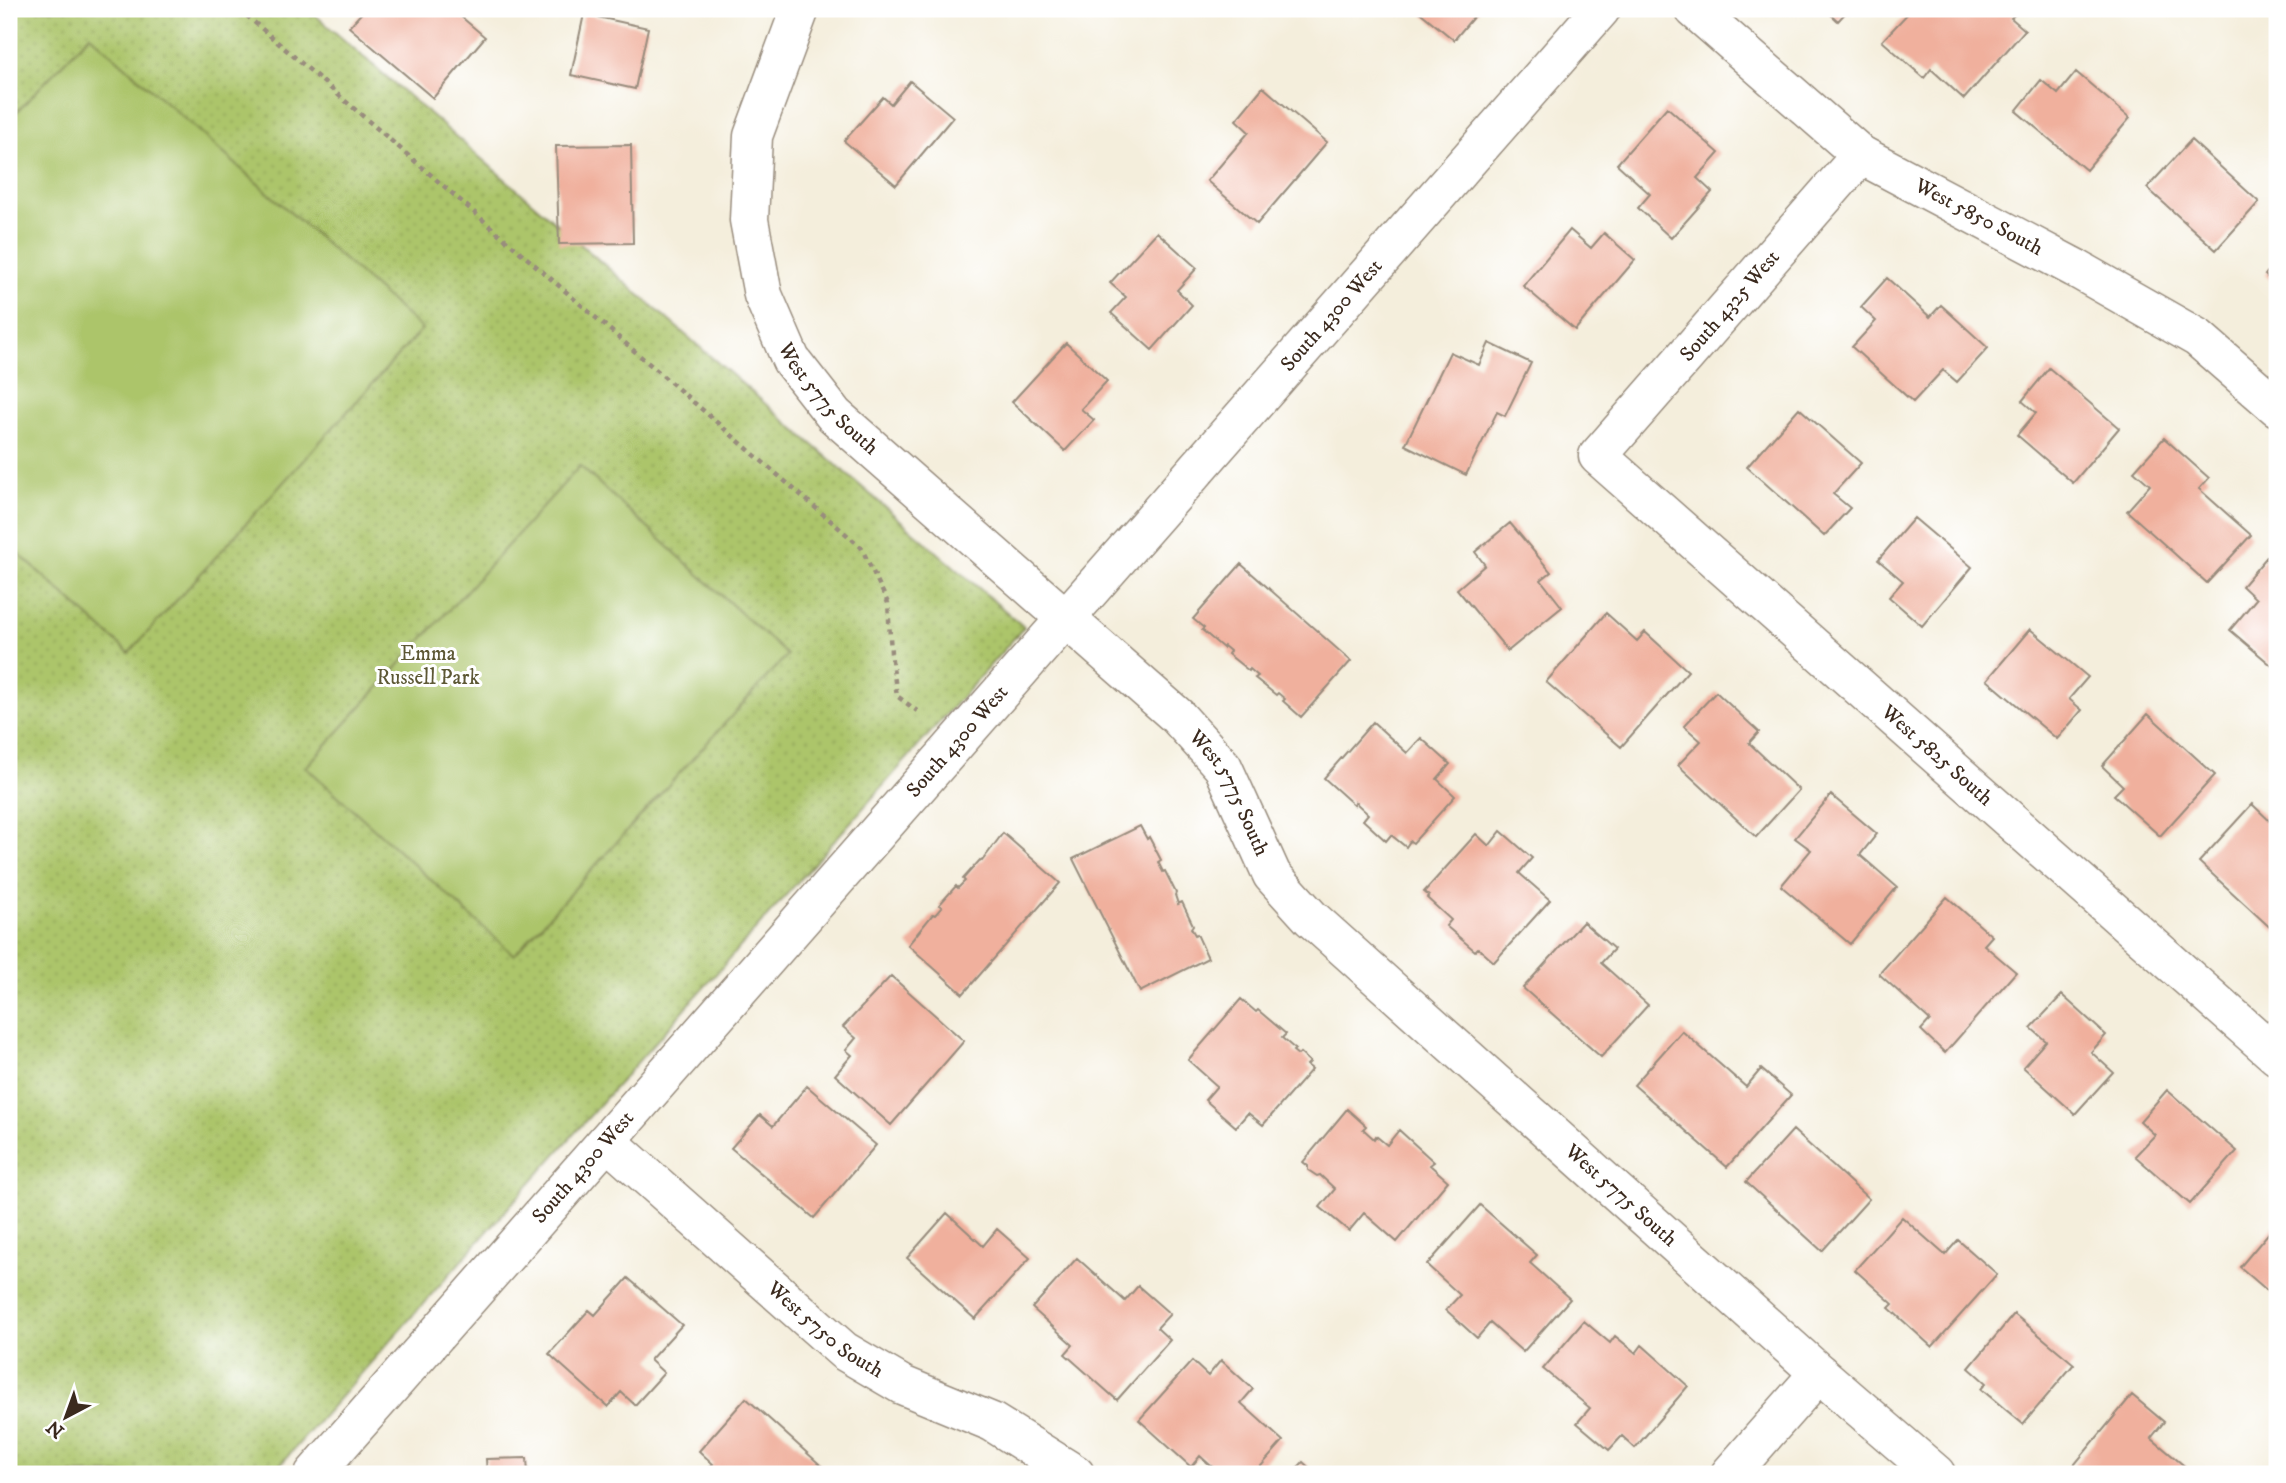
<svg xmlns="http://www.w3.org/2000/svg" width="2286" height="1483" font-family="'IM FELL DW Pica',serif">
  <defs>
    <pattern id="grass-dots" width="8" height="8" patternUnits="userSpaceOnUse" patternTransform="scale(1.75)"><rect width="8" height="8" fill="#acc56b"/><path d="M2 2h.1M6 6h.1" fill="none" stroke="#95a95c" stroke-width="1.8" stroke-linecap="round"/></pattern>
  </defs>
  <rect width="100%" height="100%" fill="#fff"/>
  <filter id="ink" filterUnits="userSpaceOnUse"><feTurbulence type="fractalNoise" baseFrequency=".0143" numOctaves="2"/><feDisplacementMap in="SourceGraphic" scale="14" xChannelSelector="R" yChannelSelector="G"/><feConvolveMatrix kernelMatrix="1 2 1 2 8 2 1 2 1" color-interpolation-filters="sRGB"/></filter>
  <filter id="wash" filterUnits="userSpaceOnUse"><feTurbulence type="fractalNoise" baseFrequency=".00686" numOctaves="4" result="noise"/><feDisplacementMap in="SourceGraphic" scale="28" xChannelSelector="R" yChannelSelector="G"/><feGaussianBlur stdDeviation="1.57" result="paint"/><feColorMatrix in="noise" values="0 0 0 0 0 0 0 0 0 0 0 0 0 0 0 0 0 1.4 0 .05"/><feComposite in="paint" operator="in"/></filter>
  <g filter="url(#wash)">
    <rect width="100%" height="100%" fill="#f4eedc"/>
    <path fill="url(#grass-dots)" stroke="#747844" stroke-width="2" d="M9,9H308L1024,627L272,1474H9Z"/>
    <path fill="#acc56b" stroke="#747844" stroke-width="2" d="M90,35L422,329L129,653L9,545V120Z
      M580,466L787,655L514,955L306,767Z"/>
    <g id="blocks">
      <path fill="#f0b09d" d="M365,9H452L485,37L433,98L349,27Z
        M939,9H1007V13L939,12Z
        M1416,9H1480L1454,40Z
        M1825,9H1849L1838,21Z
        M1912,9H2020L2011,18L2025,30L1964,99L1931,69L1924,78L1882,41Z
        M584,14L648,28L635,89L571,75Z
        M2076,72L2130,118L2086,170L2016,111L2041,80L2058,94Z
        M910,81L953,117L896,185L844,141L883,97L891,104Z
        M1263,87L1327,142L1257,224L1207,181L1249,132L1236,120Z
        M1667,107L1719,153L1697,178L1712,192L1671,238L1638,208L1650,194L1617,164Z
        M2191,140L2259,202L2216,250L2147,188Z
        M631,145L633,243L559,244L556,146Z
        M1570,230L1591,248L1604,233L1635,260L1575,330L1523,286Z
        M1157,232L1197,268L1177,290L1192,305L1152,350L1111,313L1126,297L1110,283Z
        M2277,260V285L2265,275Z
        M1887,278L1930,317L1941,305L1988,348L1957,382L1943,370L1913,402L1852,347L1876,321L1861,307Z
        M1066,343L1107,381L1081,409L1094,420L1065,451L1012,402Z
        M1489,343L1531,363L1505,416L1497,412L1466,475L1405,445L1450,352L1479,365Z
        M2049,368L2119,428L2073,483L2017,435L2036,413L2022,401Z
        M1799,408L1861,463L1833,494L1850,508L1824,536L1747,467Z
        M2164,438L2209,478L2199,489L2251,535L2207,583L2127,511L2150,485L2134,471Z
        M1914,518L1972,567L1922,626L1889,597L1903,581L1878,560Z
        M1510,523L1551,572L1541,580L1562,607L1508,651L1457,589L1485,565L1475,552Z
        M2277,545V670L2230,630L2256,599L2242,586Z
        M1241,564L1351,661L1301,717L1283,701L1285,699L1278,693L1276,695L1255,678L1258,676L1250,669L1249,671L1228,654L1230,651L1224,646L1223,648L1202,630L1204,628L1193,619Z
        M1606,613L1637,641L1645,632L1688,671L1621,747L1546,682Z
        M2030,629L2088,677L2069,699L2082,710L2057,739L1987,680Z
        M1716,692L1759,732L1749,743L1799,790L1756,837L1678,765L1701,741L1684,726Z
        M2148,714L2215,775L2160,836L2114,795L2123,786L2102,766Z
        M1373,722L1407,753L1421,738L1450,764L1437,779L1455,796L1413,843L1410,841L1406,847L1391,835L1386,841L1363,820L1368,814L1355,802L1354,805L1324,778Z
        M1831,795L1877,834L1860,855L1897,887L1850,944L1781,886L1811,850L1795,838Z
        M2252,804L2277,828L2276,933L2199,862Z
        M1140,826L1147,839L1149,837L1161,860L1158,862L1163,872L1165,871L1176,893L1175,895L1178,904L1182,902L1193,925L1191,928L1195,935L1197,934L1208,958L1140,992L1073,859Z
        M1501,831L1532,858L1519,873L1550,900L1494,962L1478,948L1475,951L1446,926L1451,920L1427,898L1429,896L1424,892L1476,834L1489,846Z
        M1003,833L1060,883L963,994L908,945L933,914L935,915L942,907L939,905L956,886L958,888L965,881L963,879L980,860L982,861Z
        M1947,897L1992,936L1984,945L2016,972L1945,1053L1921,1030L1930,1020L1879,974Z
        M1583,922L1614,949L1601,963L1648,1005L1601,1057L1523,988Z
        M891,976L964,1041L891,1125L835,1075L852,1055L846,1050L856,1038L843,1027Z
        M2062,995L2106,1035L2091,1052L2113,1072L2075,1114L2023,1067L2046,1041L2031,1028Z
        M1241,999L1256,1012L1258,1010L1286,1034L1282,1038L1295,1049L1293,1051L1298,1055L1300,1053L1310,1062L1307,1065L1312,1069L1263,1125L1248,1113L1236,1127L1205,1100L1217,1086L1188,1060Z
        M1682,1031L1746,1087L1761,1069L1791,1095L1727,1167L1634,1085Z
        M807,1086L876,1145L814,1218L731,1148L760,1115L773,1126Z
        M2167,1090L2237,1151L2190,1204L2135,1156L2155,1135L2140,1121Z
        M1347,1109L1366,1126L1363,1129L1374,1139L1376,1136L1387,1145L1399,1130L1434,1162L1430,1165L1448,1181L1397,1242L1364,1213L1349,1231L1320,1207L1335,1189L1320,1175L1317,1176L1308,1170V1166L1303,1162Z
        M1793,1130L1869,1199L1822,1251L1746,1182Z
        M1480,1205L1537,1255L1530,1263L1570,1299L1523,1352L1490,1323L1477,1338L1446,1310L1460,1295L1427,1265Z
        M947,1213L983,1246L997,1229L1030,1258L975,1319L907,1258Z
        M1902,1217L1945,1255L1958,1240L1997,1274L1932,1347L1889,1308L1893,1304L1855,1270Z
        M2277,1223V1299L2240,1267Z
        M1077,1258L1125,1301L1138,1286L1170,1314L1157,1328L1170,1340L1117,1400L1065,1354L1073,1345L1032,1308Z
        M628,1278L682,1325L650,1360L664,1373L635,1405L621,1392L608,1407L549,1354L589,1310L595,1315Z
        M2014,1314L2074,1364L2023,1424L1981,1389L1986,1383L1969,1368Z
        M1584,1321L1610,1343L1615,1336L1636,1353L1642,1345L1688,1386L1635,1448L1622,1436L1609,1450L1577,1423L1590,1408L1543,1369Z
        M1221,1360L1253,1389L1241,1403L1283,1441L1254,1474H1220L1200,1456L1191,1467L1139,1420L1192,1361L1208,1376Z
        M2132,1395L2164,1422L2151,1438L2194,1474H2085L2074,1465Z
        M746,1398L826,1470L822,1474H704L713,1464L699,1451Z
        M527,1458L528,1474H487L486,1459Z
        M1303,1462L1316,1474H1292Z"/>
    </g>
  </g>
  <g filter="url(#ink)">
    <use href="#blocks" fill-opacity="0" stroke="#988c7d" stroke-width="2"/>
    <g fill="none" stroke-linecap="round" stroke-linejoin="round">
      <g stroke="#988c7d" stroke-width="41">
        <g id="street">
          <path id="s1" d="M800,9L753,136L749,220L763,295L791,360L834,415L1177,716L1223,767L1272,875L1311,918L1819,1373L1936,1474"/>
          <path id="s2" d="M1694,9L1861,155L2075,268L2198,338L2277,407"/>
          <path id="s3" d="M1861,155L1598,456L2277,1056"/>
          <path id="s4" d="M607,1141L844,1351L902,1385L992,1422L1075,1474"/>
          <path d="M1730,1474L1819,1373"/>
        </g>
      </g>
      <g stroke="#988c7d" stroke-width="41">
        <g id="secondary">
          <path id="s5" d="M314,1474L1601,9"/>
        </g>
      </g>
      <path stroke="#988c7d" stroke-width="4.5" stroke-dasharray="5 5" stroke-linecap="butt" d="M239,9L861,547L888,603L891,653L897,696L917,711"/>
      <use href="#street" stroke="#fff" stroke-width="38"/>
      <use href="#secondary" stroke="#fff" stroke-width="38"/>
    </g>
  </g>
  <g text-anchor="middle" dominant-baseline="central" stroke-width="6" stroke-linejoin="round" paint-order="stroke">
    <g font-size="21" fill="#3b2a1e" stroke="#fff">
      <text stroke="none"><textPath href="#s2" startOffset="355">West 5850 South</textPath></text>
      <text transform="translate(1730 306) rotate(-49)">South 4325 West</text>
      <text stroke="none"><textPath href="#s5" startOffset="1542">South 4300 West</textPath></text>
      <text stroke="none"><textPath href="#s1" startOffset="420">West 5775 South</textPath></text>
      <text stroke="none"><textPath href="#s5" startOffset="975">South 4300 West</textPath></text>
      <text stroke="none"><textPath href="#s3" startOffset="852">West 5825 South</textPath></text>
      <text stroke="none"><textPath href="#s1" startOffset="987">West 5775 South</textPath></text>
      <text stroke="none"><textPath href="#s5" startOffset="408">South 4300 West</textPath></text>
      <text stroke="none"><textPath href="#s1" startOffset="1554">West 5775 South</textPath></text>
      <text stroke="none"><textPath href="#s4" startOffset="289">West 5750 South</textPath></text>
    </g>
    <g font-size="21" fill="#5d5835" stroke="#fff">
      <text x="428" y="654">Emma<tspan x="428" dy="24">Russell Park</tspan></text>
    </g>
  </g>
  <rect width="2286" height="1483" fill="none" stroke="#fff" stroke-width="35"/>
  <g transform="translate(66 1417) rotate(221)" stroke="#ffffff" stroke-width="5" paint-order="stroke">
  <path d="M0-5L12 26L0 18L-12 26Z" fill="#3b2a1e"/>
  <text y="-10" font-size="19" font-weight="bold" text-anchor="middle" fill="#3b2a1e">N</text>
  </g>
</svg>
